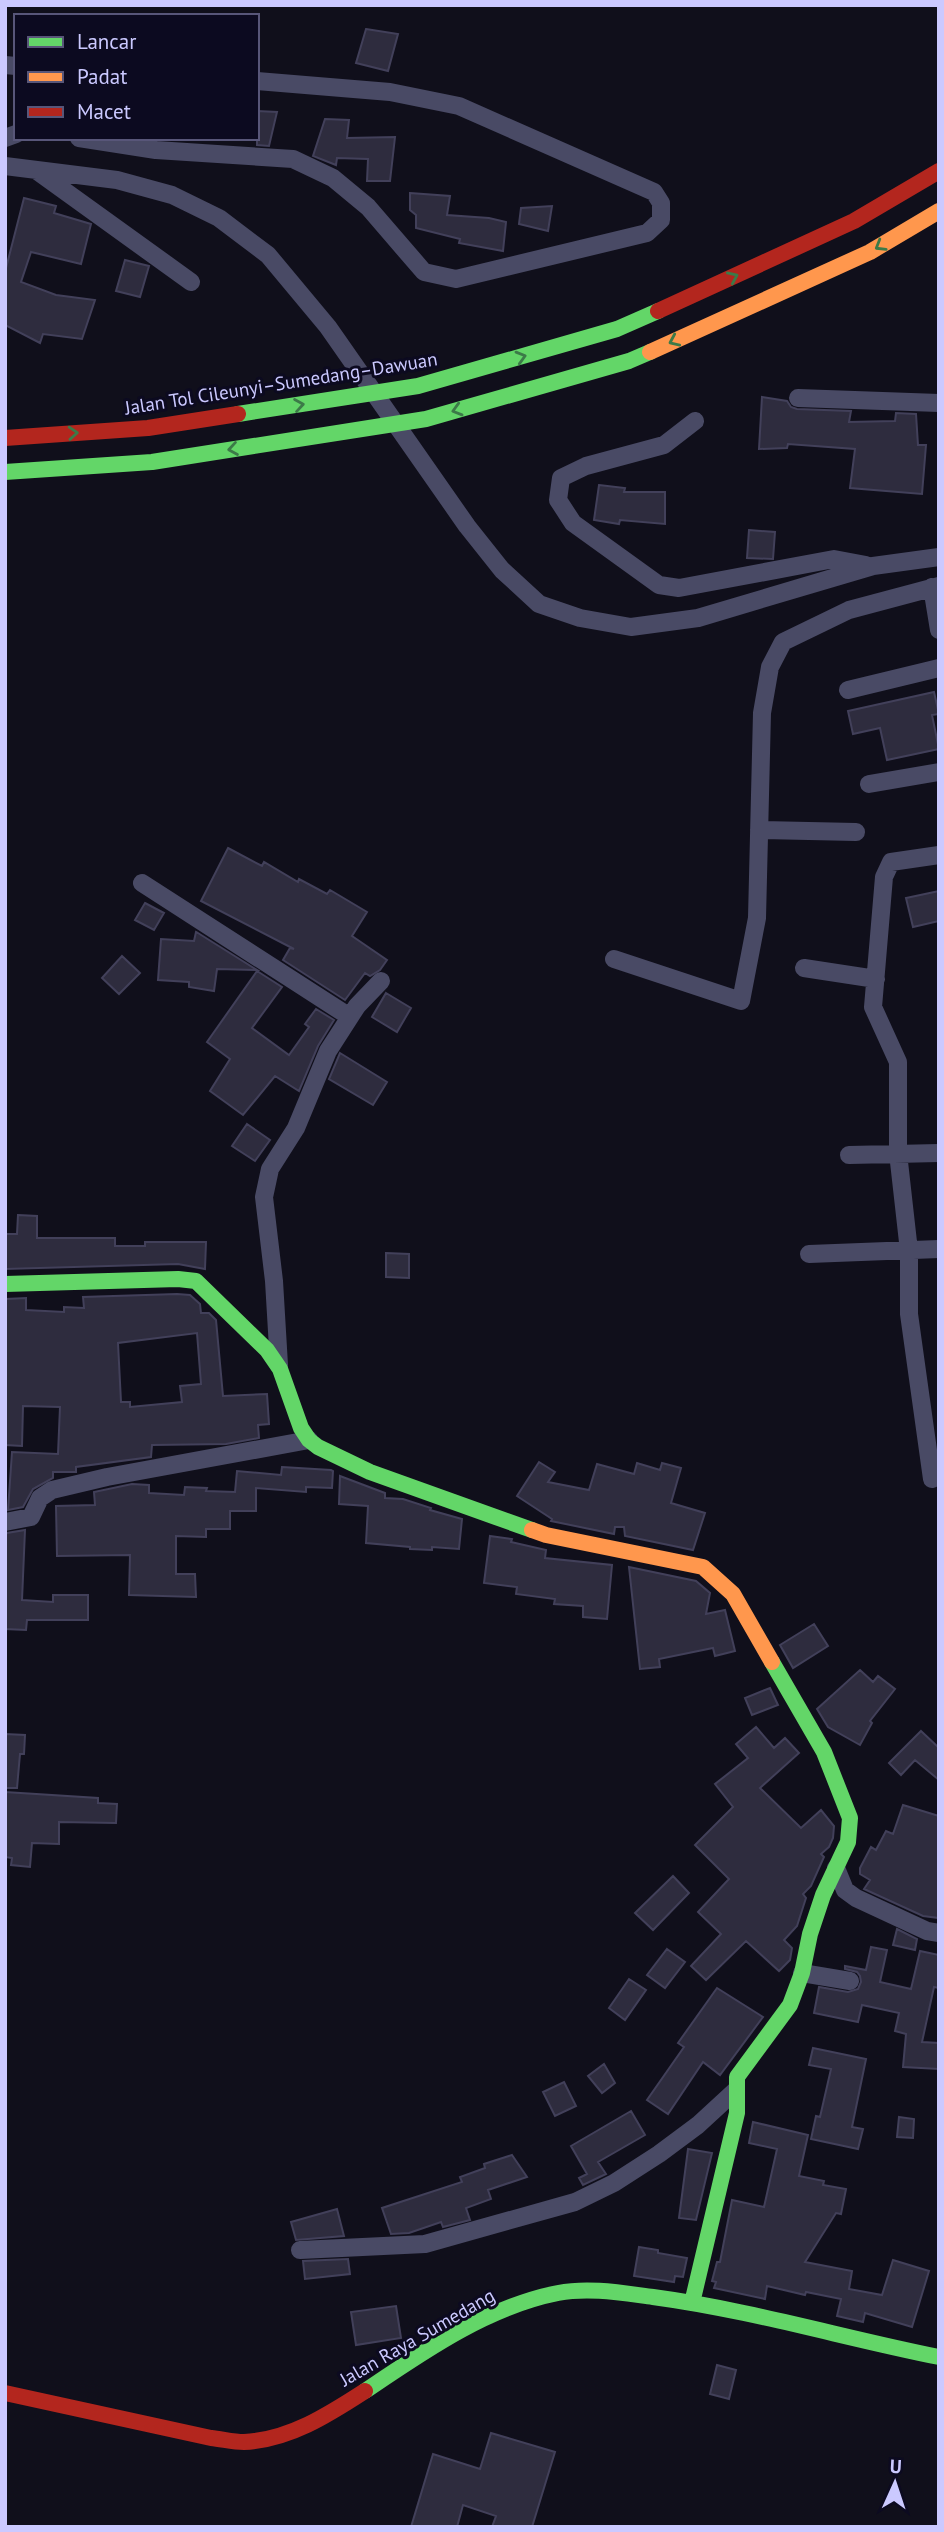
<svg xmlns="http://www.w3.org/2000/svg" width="944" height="2532" font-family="'PT Sans',sans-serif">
  <rect width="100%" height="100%" fill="#100f1b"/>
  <path fill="#2e2c3e" stroke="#42405a" stroke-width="2" fill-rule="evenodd" d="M366,29L398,34L388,71L356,63Z
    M257,111L277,112L269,146L257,145Z
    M325,119L349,120L347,138L395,137L390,181H367L368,159L337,158L336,165L313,156Z
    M410,193L450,196L447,215L489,218L506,222L503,251L459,243L460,239L416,228V215L410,210Z
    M24,198L56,206L54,213L91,224L81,264L31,252L21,282L56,295L95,300L82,339L43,334L40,343L5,325V272Z
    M552,206L548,231L519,224L521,208Z
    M125,260L149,266L140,297L116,291Z
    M762,397L787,401L791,407L797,409L851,411L849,422L895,421L896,413L916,414L918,445H926L922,494L850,488L855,449L788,444L787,448L759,449Z
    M599,485L625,488L624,492H665V524L620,520L619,524L594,520Z
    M749,530L775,532L773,559L747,558Z
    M934,692L939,714L932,715L939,749L887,760L880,728L853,734L848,711Z
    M228,848L262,866L264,862L298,882L299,879L327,894L330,890L367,912L352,936L387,960L380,970L370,976L365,973L345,1000L283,960L290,948L294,949L201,901Z
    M939,891V921L913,927L906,898Z
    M145,903L164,913L154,930L135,920Z
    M196,932L198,933L257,970L217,969L214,991L189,987V982L158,980L161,939L194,941Z
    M122,956L140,973L119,994L102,978Z
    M257,971L282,987L252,1028L289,1055L309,1027L305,1024L316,1009L334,1020L318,1046L299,1091L275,1076L243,1115L210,1091L230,1059L207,1042Z
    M386,993L411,1008L397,1032L372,1017Z
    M340,1053L387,1082L373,1105L329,1079Z
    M247,1124L270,1140L255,1161L232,1146Z
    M18,1215L37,1216V1238H115V1246H145V1242H206L205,1269L178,1264L5,1269L6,1234H17Z
    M386,1253L409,1254V1278L386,1277Z
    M177,1294L190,1295L200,1304L201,1313H209L216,1320L223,1396L267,1394L269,1424L258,1425L259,1438L226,1444L152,1445L151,1457L76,1467V1472H53V1478L33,1489L23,1507L8,1510L12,1452L58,1454L60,1407L23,1406L22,1446L5,1445L6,1299L26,1298V1310L64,1312V1307L84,1308L83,1297ZM197,1333L201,1384L180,1386L182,1402L130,1407V1402H121L118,1343Z
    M539,1462L555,1472L548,1482L589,1490L597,1464L634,1474L637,1463L660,1470L662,1463L681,1468L671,1503L705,1513L693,1550L625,1536L624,1527H615L614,1534L551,1521L552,1519L517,1496Z
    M282,1467L331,1470L333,1471L332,1488L306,1487V1492L256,1488V1511H230V1529H206V1537L176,1536V1574H195L196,1597L129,1595L130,1555L57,1556L56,1506L95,1505L94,1492L132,1484L149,1485V1493L184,1495L185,1487L207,1488L206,1491L235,1492L237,1471L281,1475Z
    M340,1476L385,1493V1498L403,1499L431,1508L430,1510L462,1519L459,1549L432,1547V1550L410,1549V1547L366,1543L368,1506L339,1504Z
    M25,1530L22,1600L53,1602V1595H88V1620H27L26,1630L5,1629V1536L7,1533Z
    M490,1536L512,1539L511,1542L546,1550L545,1558L612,1565L607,1619L583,1617V1606L554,1604L555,1599L516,1594L517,1587L484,1583Z
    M629,1567L696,1581L710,1593L706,1614L725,1610L735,1651L715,1656L713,1648L659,1659L660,1667L640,1669Z
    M814,1624L828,1646L793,1668L780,1645Z
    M860,1670L873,1682L878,1676L895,1689L870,1721L872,1723L860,1745L828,1727L817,1709Z
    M770,1688L778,1705L752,1715L745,1698Z
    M756,1727L774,1748L785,1738L799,1753L760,1788L801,1828L821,1810L834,1826L833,1838L829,1847L821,1854L824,1857L811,1886L803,1894L806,1898L797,1926L784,1940L792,1948L790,1960L779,1971L746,1941L706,1980L691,1966L721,1934L698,1912L729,1879L695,1845L733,1807L715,1784L748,1758L736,1744Z
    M921,1731L939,1748V1780L915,1760L901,1775L889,1763Z
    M5,1734L25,1735L24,1754H20L17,1788H5Z
    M5,1792L98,1798V1803L117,1804L116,1823L59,1822V1844L32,1843L30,1867L11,1865L12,1858L5,1857Z
    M903,1805L939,1816V1918L923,1916L864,1889L870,1880L860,1874V1868L871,1847L876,1850L886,1831L893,1834Z
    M673,1876L689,1893L653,1930L635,1913Z
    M897,1929L917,1939L915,1950L893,1945Z
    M871,1947L887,1950L880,1982L911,1989L920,1951L939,1955V1988L934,1987L922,2042L939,2043V2069L903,2067L906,2034L895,2031L899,2013L862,2005L858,2022L814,2013L819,1987L848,1992L858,1989L861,1982L860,1976L857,1972L845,1969V1966L866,1970Z
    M667,1949L685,1962L665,1988L647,1975Z
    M629,1979L646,1990L625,2020L609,2008Z
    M717,1988L763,2017L720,2075L703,2062L668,2114L647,2100L684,2047L678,2043Z
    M813,2048L866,2059L852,2127L863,2129L858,2149L811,2139L816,2116L820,2117L831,2069L809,2065Z
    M604,2064L615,2083L602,2093L588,2076Z
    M564,2082L576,2106L555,2116L543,2092Z
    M631,2111L645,2135L598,2162L606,2174L583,2185L579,2178L587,2174L571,2146Z
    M899,2117L914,2119L913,2138L897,2137Z
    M753,2122L808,2135L799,2176L824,2181L823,2185L846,2189L841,2214L836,2213L805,2262L852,2271L849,2289L882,2295L893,2260L929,2271L912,2327L865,2313L863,2322L837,2316L841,2299L806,2292L805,2295L767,2286L765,2299L714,2288L716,2282L712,2281L717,2262H720L732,2200L764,2207L777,2149L749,2143Z
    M688,2149L712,2153L696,2220L679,2218Z
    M512,2155L527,2177L488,2190L491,2199L466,2208L470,2220L443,2227L441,2222L409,2233L391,2234L382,2208L462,2182L460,2177L485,2168L484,2164Z
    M337,2209L344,2236L296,2240L291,2222Z
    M639,2247L658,2250V2253L687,2258L683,2277L675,2276L674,2282L634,2276Z
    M348,2259L350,2274L305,2279L303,2261Z
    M396,2306L401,2338L356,2345L351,2312Z
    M717,2365L736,2370L729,2399L710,2394Z
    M491,2433L555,2452L532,2527H492L496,2516L463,2505L457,2527H411L433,2454L480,2469Z"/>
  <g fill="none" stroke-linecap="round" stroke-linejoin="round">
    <path stroke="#494a65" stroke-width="18" d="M5,65L16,66
      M5,138L16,134
      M79,138L156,150L293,159L333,178L368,207L424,272L456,279L647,233L661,220V203L654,192L459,106L390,92L257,81
      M5,166L117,180L172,195L219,218L268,255L328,327L467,526L502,570L539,604L580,618L631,627L698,618L873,566L939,557
      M37,171L191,282
      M798,398L939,403
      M695,421L664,445L586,466L561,478L558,500L573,523L659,585L679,588L834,559L866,565
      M932,587L939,630
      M848,690L939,668
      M869,784L939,772
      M759,830L856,832
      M142,883L350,1017
      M614,959L741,1001L757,918L762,713L770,667L783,642L849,610L939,586
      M804,968L876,979
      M849,1155L939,1153
      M809,1254L939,1249
      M279,1365L274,1281L264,1197L270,1169L296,1128L328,1051L357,1006L381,981
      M932,1479L909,1314V1251L898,1153V1062L873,1007L884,877L891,862L939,855
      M5,1522L31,1517L40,1498L52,1490L107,1477L309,1440
      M836,1868L845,1890L856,1898L927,1931L939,1933
      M802,1973L850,1981
      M300,2250L425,2244L575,2202L614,2183L659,2154L698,2125L736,2090"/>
    <path stroke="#63d668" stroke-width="16" d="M238,414L418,386L617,329L658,311
      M5,472L152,462L426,419L629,361L650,352
      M5,1284L178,1279L196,1281L267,1350L280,1369L301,1428L309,1440L318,1447L370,1472L532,1530
      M692,2303L737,2113V2077L790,2005L802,1973L810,1934L823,1895L848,1842L850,1818L824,1752L772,1662
      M365,2391C424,2351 487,2307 558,2293C589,2287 622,2293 653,2297C750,2310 844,2338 939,2357"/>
    <path stroke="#ff974d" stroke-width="16" d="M650,352L870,252L939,211
      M532,1530L546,1535L703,1567L733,1594L772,1662"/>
    <path stroke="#b3261e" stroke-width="16" d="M658,311L854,221L939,171
      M5,438L148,428L238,414
      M5,2393L211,2438C222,2439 233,2442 244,2442C289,2440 328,2415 365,2391"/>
  </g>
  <defs><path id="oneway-chevron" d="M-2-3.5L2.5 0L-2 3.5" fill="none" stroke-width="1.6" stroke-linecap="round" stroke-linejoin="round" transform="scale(1.75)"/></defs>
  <g stroke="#3c7a48">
    <use href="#oneway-chevron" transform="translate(880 246) rotate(149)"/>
    <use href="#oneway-chevron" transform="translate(733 277) rotate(-24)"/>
    <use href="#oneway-chevron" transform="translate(674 341) rotate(156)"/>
    <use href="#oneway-chevron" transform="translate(521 357) rotate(-16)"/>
    <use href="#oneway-chevron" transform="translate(299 405) rotate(-9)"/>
    <use href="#oneway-chevron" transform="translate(457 410) rotate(164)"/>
    <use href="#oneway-chevron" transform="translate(73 433) rotate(-4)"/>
    <use href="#oneway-chevron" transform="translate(233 449) rotate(171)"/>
  </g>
  <g text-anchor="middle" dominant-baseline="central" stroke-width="6" stroke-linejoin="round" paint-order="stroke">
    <g font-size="19" fill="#cbc9ff" stroke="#0c0a20">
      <text transform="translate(281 383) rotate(-9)">Jalan Tol Cileunyi–Sumedang–Dawuan</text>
      <text transform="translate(417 2337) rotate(-30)">Jalan Raya Sumedang</text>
    </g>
  </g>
  <rect width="944" height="2532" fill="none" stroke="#cbc9ff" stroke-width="14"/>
  <rect x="14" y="14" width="245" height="126" fill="#0c0a20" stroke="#585679" stroke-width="2"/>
  <rect x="28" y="37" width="35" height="10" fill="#63d668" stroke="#585679" stroke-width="2"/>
  <text x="77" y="49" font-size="21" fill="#cbc9ff">Lancar</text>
  <rect x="28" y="72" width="35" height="10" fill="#ff974d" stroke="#585679" stroke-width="2"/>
  <text x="77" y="84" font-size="21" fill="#cbc9ff">Padat</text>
  <rect x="28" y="107" width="35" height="10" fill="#b3261e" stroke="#585679" stroke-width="2"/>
  <text x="77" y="119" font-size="21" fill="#cbc9ff">Macet</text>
  <g transform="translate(895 2483) rotate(3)" stroke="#0c0a20" stroke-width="5" paint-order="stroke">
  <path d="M0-5L12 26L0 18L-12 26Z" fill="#cbc9ff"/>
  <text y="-10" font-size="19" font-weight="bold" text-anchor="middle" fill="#cbc9ff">U</text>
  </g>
</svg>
